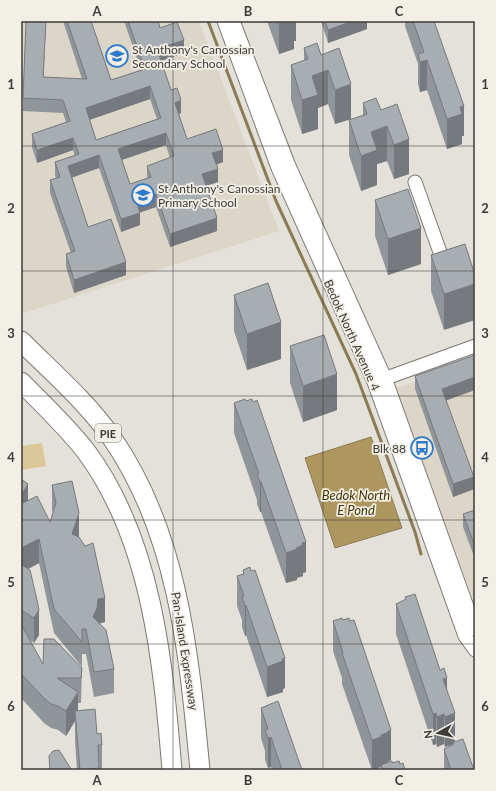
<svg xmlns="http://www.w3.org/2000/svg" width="496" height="791" font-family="Lato,sans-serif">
  <rect width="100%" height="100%" fill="#e4e1da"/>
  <path fill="#dcd6c8" d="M21,21H199L279,231L24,313L21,310Z
    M475,361V604L396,388Z"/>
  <path fill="#dbc797" d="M42,443L46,466L21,470V446Z"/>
  <path fill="#ad975f" stroke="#8b7b53" d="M371,437L402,528L335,548L305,458Z"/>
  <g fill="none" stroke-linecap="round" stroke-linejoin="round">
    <path stroke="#8b7b53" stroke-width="3" d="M208,21L276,201L356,374L415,532L421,554"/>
    <g stroke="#7b7972" stroke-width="15">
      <path id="minor" d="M224,21L278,168L374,382L465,636L475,650
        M233,21L289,166L385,378L475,629
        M415,182L446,269
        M378,381L475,346"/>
    </g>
    <g stroke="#7b7972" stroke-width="21">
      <path id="highway" d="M21,341C52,372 87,402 112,438C179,535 189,656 200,770
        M21,382C43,404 66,426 85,450C152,539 163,662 172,770"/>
    </g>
    <use href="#minor" stroke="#fff" stroke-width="13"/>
    <use href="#highway" stroke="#fff" stroke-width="19"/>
  </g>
  <path fill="#909599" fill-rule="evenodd" d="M63,21H91L111,80L141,70L124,21H158L160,28L184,53L161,61L171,90L181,113L179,114L187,139L223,162L216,165L218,182L206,186L217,231L170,247L156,207L140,212V225L121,232L99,168L72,177L88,227L126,275L74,293L66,267V254L71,253L50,193V180L56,178L55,175V162L75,156L73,150L37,163L32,147V134L66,122L63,113L23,111V98L44,77L82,79ZM150,99L157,119L96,140L89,120ZM166,145L170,158L147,166V178L130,184L122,160Z
    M267,21H296V41H294V49L279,54Z
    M321,21H367V29L328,43Z
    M405,21H434L464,136H462V144L447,149L427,90L420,92L418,84V64L405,26Z
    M304,48L321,55L351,119L335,124L328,104L318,108V129L302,134L291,100V65L304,61Z
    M363,103L381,110L409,174L394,179L387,161L377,164V185L361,191L349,155V120L363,116Z
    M375,200L421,264L388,275L375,236Z
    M465,244L444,330L431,291V255Z
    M234,295L281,359L247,370L234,331Z
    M290,346L337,410L303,422L290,383Z
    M415,376L446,400L474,489L453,497L415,389Z
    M246,401L306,572L303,573V576L297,578V580L286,583L261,512H260L257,504V500L234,433V403Z
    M21,479L28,500L50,522L53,513L52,510V485L79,537L105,622L100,623L114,669V693L94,697L86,654H82V667L54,633L39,563L28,569L39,635L34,643L30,640L43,664L82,668L81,703H78V711L97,734L102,745V770H77L75,741V721L66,736L58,730L51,728L44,723L22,699L21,697Z
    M475,510V559L463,527V514Z
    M243,570L285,688L283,689V692L267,697L246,635L245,636L242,627V620L237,606V576L243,574Z
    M405,597L447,689L455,742L474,770H444V749L453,744L445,747L444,744L437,747L436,744L433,745L396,634V604L405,600Z
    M333,621L391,760L387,762V763L400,764L405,770H381V767L372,770L342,684V678L333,651Z
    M261,708L302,770H272L271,767L268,768L265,760V751L261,738Z"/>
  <path fill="#76797d" d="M46,21L43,90V77Z
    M288,21H296V41H294V49L279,54V24Z
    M353,21H367V29L328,43V30Z
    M184,40V53L157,62V49Z
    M427,60V90L420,92V62Z
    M328,70V104L318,108V129L302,134V100L312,76Z
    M351,84V119L335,124V90Z
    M150,86V99L86,121V108Z
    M181,100V113L175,115V103Z
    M464,106V136H462V144L447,149V119L460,107Z
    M387,126V161L377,164V185L361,191V156L371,132Z
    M166,133V145L118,161V149Z
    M73,138V150L37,163V150Z
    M409,139V174L394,179V145Z
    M223,150V162L212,166V153Z
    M99,155V168L68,179V166Z
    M218,169V182L202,187V174Z
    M156,194V207L136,214V201Z
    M140,213V225L121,232V219Z
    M217,218V231L170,247V234Z
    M421,228V264L388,275V239Z
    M126,262V275L74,293V280Z
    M475,284V320L444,330V294Z
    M281,322V359L247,370V334Z
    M337,374V410L303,422V386Z
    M475,377V390L442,402V389Z
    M474,477V489L453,497V484Z
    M260,482H261V512H260Z
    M28,484V509L21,521V496Z
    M79,513V537L72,534Z
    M39,539V563L21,573V548Z
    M306,542V572L303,573V576L297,578V580L286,583V553L296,548L302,543Z
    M105,598V622L98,624L93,617L98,599Z
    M246,605V635L245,636V606Z
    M39,610V635L34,643V618Z
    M285,658V688L283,689V692L267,697V667Z
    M447,678V708L443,679Z
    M78,692V717L75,711V721L66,736V711Z
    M436,713V744L433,745V714Z
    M455,713V743L453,742V744L445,747V717Z
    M444,714V744L437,747V717Z
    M391,730V760L387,762V763L381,766V767L372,770V740L387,732Z
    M271,737V767L268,768V738Z"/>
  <path fill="#a8adb2" stroke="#76797d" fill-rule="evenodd" d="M26,21H46L43,77L87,79L67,21H91L111,80L145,69L128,21H158L160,28L177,22L184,40L157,49L171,90L177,88L181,100L175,103L187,139L216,129L223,150L212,153L218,169L202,174L217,218L170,234L156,194L136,201L140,213L121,219L99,155L68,166L88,227L111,219L126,262L74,280L66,254L75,251L50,180L60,177L55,162L79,154L73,138L37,150L32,134L70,121L63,100L23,98ZM150,86L161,118L96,140L86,108ZM166,133L174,156L147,166L151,177L130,184L118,149Z
    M278,21H288L279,24Z
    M325,21H353L328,30Z
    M413,21H434L464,106L460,107L462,114L447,119L427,60L420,62L418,54L424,52Z
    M317,43L321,55L339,48L351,84L335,90L328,70L312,76L318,95L302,100L291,65L308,59L304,48Z
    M376,98L381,110L397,104L409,139L394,145L387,126L371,132L377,150L361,156L349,120L367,114L363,103Z
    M408,189L421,228L388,239L375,200Z
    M465,244L475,275V284L444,294L431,255Z
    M268,283L281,322L247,334L234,295Z
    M324,335L337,374L303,386L290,346Z
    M475,355V377L442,389L474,477L453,484L415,376Z
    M245,399L246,401L252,399L253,402L257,400L306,542L302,543L303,545L296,548L297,549L286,553L261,482H260L257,474H259L234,403Z
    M21,479L28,484L21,496Z
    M72,481L79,513L72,534L79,537L85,546L93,543L105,598L98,599L97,608L93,617L106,630L114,669L94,672L86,629H82V642L54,609L39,539L21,548V504L37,496L50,522L56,503L52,485Z
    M475,510V546L463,514Z
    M22,565L30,570L37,600L39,610L34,618L21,610V566Z
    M250,567L251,571L255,570L285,658L282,659L283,661L267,667L246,605L245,606L242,597L244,596L237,576L244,574L243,570Z
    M415,594L440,670L444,668L447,678L443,679L455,713L445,717L444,714L437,717L436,713L433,714L396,604L406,599L405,597Z
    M342,618L343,620L349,618L350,621L354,620L391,730L387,732V733L381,735V737L372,740L342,653H343L333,621Z
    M21,624L43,664L44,639H54L82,668L81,678H57L78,692L66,711L58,706L51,704L44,698L22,675L21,672Z
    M278,701L302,770H282L271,737L268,738L265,730L268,729L261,708Z
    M95,709L97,734L101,733L102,745H98L99,768L80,770L75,711Z
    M463,739L474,770H451L444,749L454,744L453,742Z
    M59,750L71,769V770H50L49,756L53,751Z
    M392,761V763L399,761L400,764L403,763L405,770H383L381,765Z"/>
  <path fill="none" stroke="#3c3b38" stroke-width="1" stroke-opacity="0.55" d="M173,21V770M323,21V770M21,146H475M21,271H475M21,396H475M21,520H475M21,644H475"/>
  <defs>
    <g id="school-ring" transform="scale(1.15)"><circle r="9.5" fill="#f2efe7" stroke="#2e79c9" stroke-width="1.5"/><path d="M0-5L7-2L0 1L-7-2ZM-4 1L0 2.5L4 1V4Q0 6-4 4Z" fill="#2e79c9"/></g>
    <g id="bus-ring" transform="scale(1.15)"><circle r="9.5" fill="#f2efe7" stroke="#2e79c9" stroke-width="1.5"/><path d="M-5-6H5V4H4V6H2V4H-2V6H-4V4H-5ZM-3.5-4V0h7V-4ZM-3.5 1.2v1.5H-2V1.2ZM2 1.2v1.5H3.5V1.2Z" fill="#2e79c9"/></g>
  </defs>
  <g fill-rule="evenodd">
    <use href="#school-ring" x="117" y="56"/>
    <use href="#school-ring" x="143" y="195"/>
    <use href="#bus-ring" x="422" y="448"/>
  </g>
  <g text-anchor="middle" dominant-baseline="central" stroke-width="3.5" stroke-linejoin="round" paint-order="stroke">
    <rect fill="#f2efe7" stroke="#73716c" stroke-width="1" x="95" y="424" width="26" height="18" rx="3"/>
    <g font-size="11" font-weight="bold" fill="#3c3b38">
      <text x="108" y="433">PIE</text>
    </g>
    <g font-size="12" fill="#3c3b38" stroke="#f2efe7" text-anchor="start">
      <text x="132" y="49">St Anthony's Canossian<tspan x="132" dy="14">Secondary School</tspan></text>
      <text x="158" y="188">St Anthony's Canossian<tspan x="158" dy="14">Primary School</tspan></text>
      <text x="406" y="448" text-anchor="end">Blk 88</text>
    </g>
    <g font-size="12" fill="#3c3b38" stroke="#f2efe7">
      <text transform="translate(352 335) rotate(66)">Bedok North Avenue 4</text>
      <text transform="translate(185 651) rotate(81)">Pan-Island Expressway</text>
    </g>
    <g font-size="13" font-style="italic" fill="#423303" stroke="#f2efe7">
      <text x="356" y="495">Bedok North<tspan x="356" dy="15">E Pond</tspan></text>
    </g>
  </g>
  <rect width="496" height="791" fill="none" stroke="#f2efe7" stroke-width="44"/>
  <g transform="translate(438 733) rotate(262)" stroke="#f2efe7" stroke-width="3" paint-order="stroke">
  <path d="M0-3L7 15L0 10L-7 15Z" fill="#3c3b38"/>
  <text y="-6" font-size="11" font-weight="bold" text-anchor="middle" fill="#3c3b38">N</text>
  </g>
  <rect x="22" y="22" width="452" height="747" fill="none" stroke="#3c3b38" stroke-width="1.5"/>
  <g font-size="13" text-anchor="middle" font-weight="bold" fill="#3c3b38">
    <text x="97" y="16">A</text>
    <text x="248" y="16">B</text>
    <text x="399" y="16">C</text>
    <text x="11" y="89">1</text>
    <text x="485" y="89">1</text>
    <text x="11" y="213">2</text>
    <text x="485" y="213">2</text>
    <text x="11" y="338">3</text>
    <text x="485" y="338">3</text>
    <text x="11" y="462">4</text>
    <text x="485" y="462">4</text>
    <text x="11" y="587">5</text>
    <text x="485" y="587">5</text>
    <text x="11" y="711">6</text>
    <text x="485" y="711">6</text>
    <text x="97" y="785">A</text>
    <text x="248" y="785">B</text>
    <text x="399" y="785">C</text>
  </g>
</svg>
